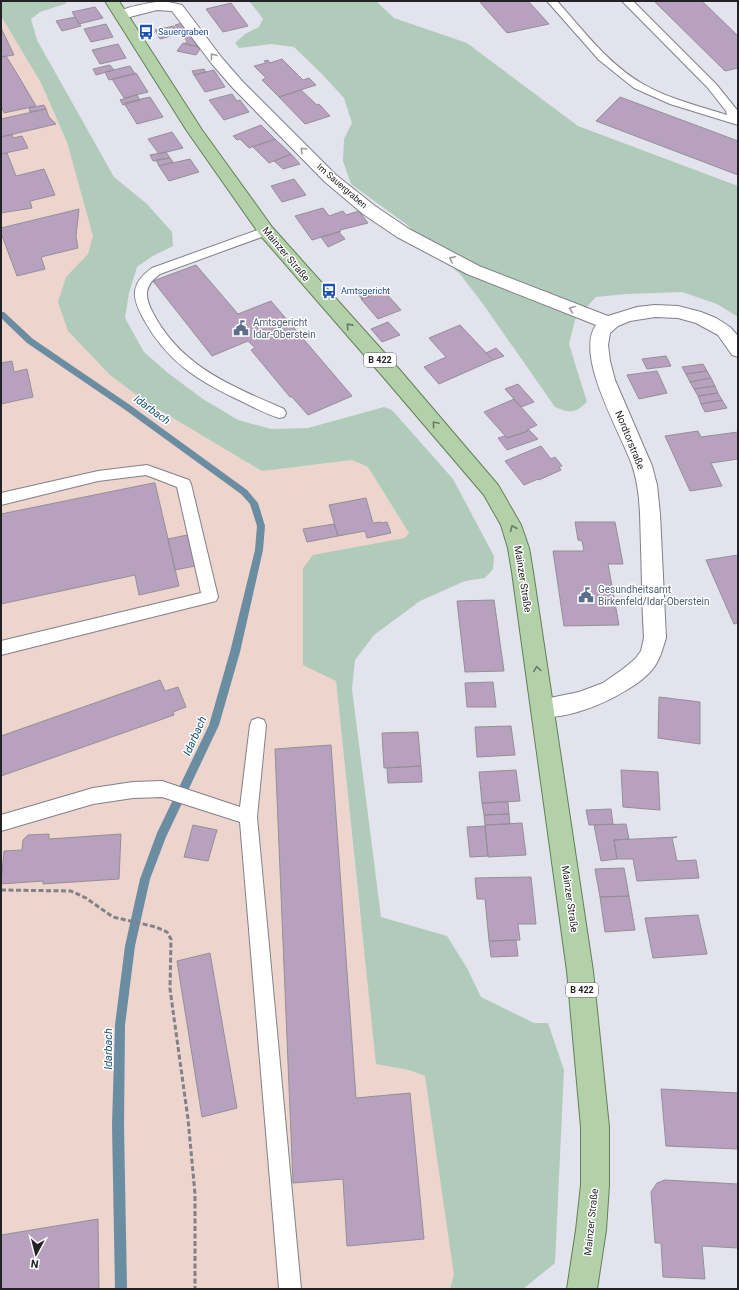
<svg xmlns="http://www.w3.org/2000/svg" width="739" height="1290" font-family="Roboto,sans-serif">
  <rect width="100%" height="100%" fill="#e3e3ed"/>
  <path fill="#edd4cc" d="M1,16L41,83L67,142L93,236L88,254L66,277L146,402L262,471L352,460L368,467L409,533L405,538L336,681L360,918L409,1070L425,1076L455,1275L450,1289H1Z"/>
  <path fill="#b1cbba" d="M1,1H68L65,4L40,12L31,19L37,40L114,177L147,204L172,232L173,246L151,257L137,267L129,293L125,318L144,352L168,373L203,399L238,420L271,429L308,428L384,407L392,410L453,479L494,556L493,569L485,578L465,581L420,601L374,635L355,660L352,689L381,917L447,936L467,968L481,997L534,1023H548L564,1070L555,1263L523,1289H450L454,1275L425,1076L409,1070L376,1064L336,681L303,665V568L313,555L405,538L409,533L368,467L352,460L262,471L146,402L110,375L68,331L58,302L66,277L88,254L93,236L67,142L41,83L1,16Z
    M246,1H376L394,18L467,43L578,126L738,186V317L717,304L682,292L626,294L596,297L575,320L569,344L587,402C574,414 570,413 555,407L483,304L460,274L406,224L351,184L343,161L344,139L352,123L344,98L322,74L294,47L271,44L239,48L235,43L245,34L259,27L263,19L251,3Z"/>
  <g fill="none" stroke-linecap="round" stroke-linejoin="round">
    <path fill="#6b8da2" fill-rule="evenodd" d="M1,312H4L33,339L130,405L247,490L258,503L265,526L263,550L240,652L219,725L166,837L150,879L135,946L125,1025L124,1125L127,1289H115L112,1125L115,1025L125,946L140,879L157,833L209,725L230,652L255,550L257,526L250,504L241,494L124,409L27,343L1,318Z"/>
  </g>
  <path fill="#b7a1bf" stroke="#958f97" d="M479,1H528L549,24L507,33Z
    M654,1H702L738,36V68L725,71Z
    M231,3L248,26L223,32L206,9Z
    M95,7L103,18L79,24L72,12Z
    M75,17L81,26L62,31L56,21Z
    M182,23L198,47L185,44L187,41L175,25Z
    M106,24L113,37L91,42L84,29Z
    M174,26L179,34L160,39L155,30Z
    M1,28L14,55L1,57Z
    M183,43L198,47L200,49L196,55L177,51Z
    M118,44L126,58L100,64L92,50Z
    M6,56L16,72L36,106L4,113L1,105V57Z
    M282,59L303,80L309,78L316,85L279,97L262,80L266,78L254,66L266,63L264,61L268,60L270,63Z
    M110,65L114,70L96,75L93,69Z
    M130,66L135,74L109,80L105,72Z
    M204,69L206,72L194,75L192,71Z
    M214,70L225,87L205,92L194,75Z
    M136,73L148,92L124,98L112,79Z
    M301,90L317,105L319,104L330,116L305,124L279,97Z
    M232,94L237,101L240,100L249,112L224,120L209,100Z
    M137,95L140,100L123,105L120,100Z
    M150,97L163,117L137,124L124,103Z
    M620,97L738,141V175L596,121Z
    M44,105L46,109L30,112L29,108Z
    M46,109L49,117L56,124L1,137V119Z
    M261,125L275,139L249,148L240,139L237,140L233,136Z
    M172,132L183,148L159,154L148,139Z
    M12,134L13,138L22,136L28,148L1,154V137Z
    M275,139L291,154L269,163L253,147Z
    M166,152L170,158L153,161L150,155Z
    M7,153L16,176L44,169L55,195L30,201L32,208L1,213V154Z
    M291,154L300,164L283,169L274,161Z
    M170,158L173,162L159,166L156,160Z
    M190,159L199,172L169,181L159,166Z
    M294,179L306,195L282,202L271,186Z
    M323,208L329,216L343,211L346,215L359,211L368,223L340,230L341,231L312,240L295,216Z
    M79,209L76,236L78,248L41,257L45,269L17,276L1,233V228Z
    M339,232L345,239L328,247L321,237Z
    M196,265L238,314L271,301L352,396L308,415L292,397H290L251,350L255,348L248,341L212,356L153,281Z
    M370,289L375,294L362,299L358,294Z
    M383,290L401,310L378,319L361,299Z
    M388,322L400,335L382,342L371,329Z
    M460,325L493,360L439,384L424,367L446,357L429,338Z
    M496,348L504,356L493,360L486,353Z
    M666,356L671,366L647,369L642,359Z
    M12,361L14,372L27,369L33,397L1,404V363Z
    M703,364L707,371L686,374L682,367Z
    M657,371L667,393L639,399L627,375Z
    M707,371L711,378L690,382L686,374Z
    M711,378L715,386L694,389L690,382Z
    M518,384L534,402L521,407L505,389Z
    M715,386L718,393L698,396L694,389Z
    M718,393L722,400L701,404L698,396Z
    M514,399L537,425L527,430L528,431L507,438L484,412Z
    M722,400L727,408L705,412L701,404Z
    M528,429L538,439L507,450L498,438L505,436L507,438L517,434L518,435L528,431L527,430Z
    M698,431L701,437L738,432V459L711,463L722,486L690,491L665,436Z
    M541,446L551,459L555,457L562,466L559,467L561,470L539,480L538,479L524,485L505,461Z
    M153,483H155L179,586L139,595L135,575L1,604V514Z
    M366,498L373,523L381,522L382,523L387,522L391,533L367,538L365,531L338,536L329,505Z
    M575,522H615L623,564H608L619,625L564,626L553,551H584L582,541L578,540Z
    M334,524L338,536L307,542L303,529Z
    M192,534L200,565L175,570L168,539Z
    M738,555V623L734,624L706,560Z
    M494,600L504,671L465,672L457,601Z
    M160,680L165,691L178,687L186,707L173,712L174,715L1,776V736Z
    M493,682L496,707H467L465,683Z
    M659,697L700,702V744L658,738Z
    M511,726L515,755L477,757L475,727Z
    M418,732L421,766L384,768L382,733Z
    M331,745L356,1098L410,1093L424,1239L347,1246L343,1179L293,1183L275,749Z
    M421,766L422,782L388,783L387,768Z
    M516,770L520,801L482,803L479,772Z
    M621,770L658,772L660,810L623,807Z
    M508,802L509,814L484,815L482,803Z
    M611,809L613,824L589,825L586,810Z
    M509,814L510,824L485,825L484,815Z
    M522,823L526,855L488,857L485,825Z
    M626,824L629,839L614,840L617,859L601,861L594,825Z
    M193,825L217,830L208,861L184,857Z
    M485,826L488,856L470,857L467,827Z
    M49,834V839L121,834L119,879L43,884V881L1,884L4,851L22,850L23,840L28,835Z
    M677,837L672,838L677,861L696,860L699,878L637,881L633,859H617L614,840Z
    M624,868L629,896L600,897L595,869Z
    M531,877L536,924H518L520,940L489,941L485,899H477L475,878Z
    M629,896L635,930L605,932L600,897Z
    M698,915L707,954L653,958L645,918Z
    M516,940L518,956L491,957L489,941Z
    M210,953L237,1108L202,1117L177,961Z
    M661,1089L738,1093V1149L666,1146Z
    M665,1180L738,1184V1248L702,1246L705,1279L663,1277L661,1243H655L651,1192L657,1183Z
    M98,1219L99,1289H1V1235Z"/>
  <g fill="none" stroke-linecap="round" stroke-linejoin="round">
    <g stroke="#808089" stroke-width="2">
      <path id="service" d="M547,1H557C583,30 609,65 643,84C669,99 699,106 727,115L726,111L708,88L622,1H633L716,84L737,110L738,125L670,104L634,88L599,60Z
        M266,227L270,228L272,231L270,234L160,274C144,286 144,296 153,313C181,367 232,386 284,409L286,413L284,417L279,418C266,414 255,408 243,402C198,381 167,362 143,318C131,296 131,283 152,268Z
        M147,465L189,480L191,484L218,597L216,601L1,655V641L201,593L177,487L146,475L98,481L1,505V493L98,471Z
        M258,718L264,720L266,725L257,817L301,1289L279,1288L240,822L162,797L133,798L93,804L1,831V815L93,788L133,782L162,781L240,807L250,725L252,720Z"/>
    </g>
    <g stroke="#808089" stroke-width="2">
      <path id="minor" d="M164,1L182,5L222,58L242,81L336,175L375,206L409,229L479,266L608,316L637,307L655,305L678,306L701,312L716,318L730,327L738,336V357L732,355L718,335L696,323L678,318L655,317L630,321L618,326L610,333L608,345L610,361L615,380L652,466L657,485L660,514L666,638C662,650 660,661 651,671C631,694 564,725 535,715L532,708L535,701L579,692L603,683L623,669L635,659L641,651L644,638C642,608 642,577 641,547C640,520 641,491 632,465C621,433 574,356 596,325L467,274L397,237L363,214L324,181L232,87L212,64L172,11L157,10L122,19L117,18L115,15C120,7 154,2 164,1Z"/>
    </g>
    <g stroke="#608056" stroke-width="2">
      <path id="primary" d="M105,1H119L202,130L272,227L399,369L498,485L521,525L529,548L533,572L593,971L609,1127V1185L606,1230L597,1289H567L576,1230L581,1185V1127L567,971L512,572L508,548L501,525L484,495L385,379L260,235L187,131Z"/>
    </g>
    <path stroke="#818188" stroke-width="3" stroke-dasharray="5 2.5" stroke-linecap="butt" d="M1,890L71,891L86,898L113,917L156,927L167,932L171,939L170,989L188,1119L195,1194V1289"/>
    <use href="#service" fill="#fff" fill-rule="evenodd"/>
    <use href="#minor" fill="#fff" fill-rule="evenodd"/>
    <use href="#primary" fill="#b3d1a9" fill-rule="evenodd"/>
  </g>
  <defs><path id="oneway-chevron" d="M-2-3.5L2.5 0L-2 3.5" fill="none" stroke-width="1.6" stroke-linecap="round" stroke-linejoin="round"/></defs>
  <g stroke="#9c9c9d">
    <use href="#oneway-chevron" transform="translate(213 56) rotate(-127)"/>
    <use href="#oneway-chevron" transform="translate(303 150) rotate(-135)"/>
    <use href="#oneway-chevron" transform="translate(452 259) rotate(-153)"/>
    <use href="#oneway-chevron" transform="translate(572 309) rotate(-158)"/>
  </g>
  <g stroke="#6a7a68">
    <use href="#oneway-chevron" transform="translate(349 326) rotate(-132)"/>
    <use href="#oneway-chevron" transform="translate(435 424) rotate(-130)"/>
    <use href="#oneway-chevron" transform="translate(513 528) rotate(-113)"/>
    <use href="#oneway-chevron" transform="translate(537 669) rotate(-98)"/>
  </g>
  <defs>
    <g id="bus-bare" transform="scale(1.2)"><path d="M-5-6H5V4H4V6H2V4H-2V6H-4V4H-5ZM-3.5-4V0h7V-4ZM-3.5 1.2v1.5H-2V1.2ZM2 1.2v1.5H3.5V1.2Z" fill="#1a4fb4" stroke="#fff" stroke-width="2.5" paint-order="stroke"/></g>
    <g id="civic-bare" transform="scale(1.2)"><path d="M-.6-6.5H3V-4.5H.6V-3L4-1V1h2V6H-6V1h2V-1L-.6-3ZM-1.2 2.5V6h2.4V2.5Z" fill="#5c6f8a" stroke="#fff" stroke-width="2.5" paint-order="stroke"/></g>
  </defs>
  <g fill-rule="evenodd">
    <use href="#bus-bare" x="146" y="32"/>
    <use href="#bus-bare" x="329" y="291"/>
    <use href="#civic-bare" x="241" y="328"/>
    <use href="#civic-bare" x="586" y="595"/>
  </g>
  <g text-anchor="middle" dominant-baseline="central" stroke-width="3" stroke-linejoin="round" paint-order="stroke">
    <g font-size="9" fill="#164399" stroke="#fff" text-anchor="start">
      <text x="158" y="32">Sauergraben</text>
      <text x="341" y="291">Amtsgericht</text>
    </g>
    <g font-size="9" fill="#222226" stroke="#fff">
      <text transform="translate(342 186) rotate(41)">Im Sauergraben</text>
    </g>
    <g fill="#fff" stroke="#646467" stroke-width="1">
      <rect x="364" y="353" width="32" height="14" rx="3"/>
      <rect x="566" y="983" width="32" height="14" rx="3"/>
    </g>
    <g font-size="9" font-weight="bold" fill="#222226">
      <text x="380" y="360">B 422</text>
      <text x="582" y="990">B 422</text>
    </g>
    <g font-size="10" fill="#222226" stroke="#fff">
      <text transform="translate(286 254) rotate(50)">Mainzer Straße</text>
      <text transform="translate(630 440) rotate(68)">Nordtorstraße</text>
      <text transform="translate(523 579) rotate(81)">Mainzer Straße</text>
      <text transform="translate(570 899) rotate(82)">Mainzer Straße</text>
      <text transform="translate(591 1222) rotate(-84)">Mainzer Straße</text>
    </g>
    <g font-size="10" fill="#4e5e75" stroke="#fff" text-anchor="start">
      <text x="253" y="322">Amtsgericht<tspan x="253" dy="12">Idar-Oberstein</tspan></text>
      <text x="598" y="589">Gesundheitsamt<tspan x="598" dy="12">Birkenfeld/Idar-Oberstein</tspan></text>
    </g>
    <g font-size="11" font-style="italic" fill="#155171" stroke="#fff">
      <text transform="translate(152 410) rotate(36)">Idarbach</text>
      <text transform="translate(195 736) rotate(-66)">Idarbach</text>
      <text transform="translate(108 1049) rotate(-90)">Idarbach</text>
    </g>
  </g>
  <rect width="739" height="1290" fill="none" stroke="#222226" stroke-width="4"/>
  <g transform="translate(36 1254) rotate(187)" stroke="#ffffff" stroke-width="3" paint-order="stroke">
  <path d="M0-3L7 15L0 10L-7 15Z" fill="#222226"/>
  <text y="-6" font-size="11" font-weight="bold" text-anchor="middle" fill="#222226">N</text>
  </g>
</svg>
